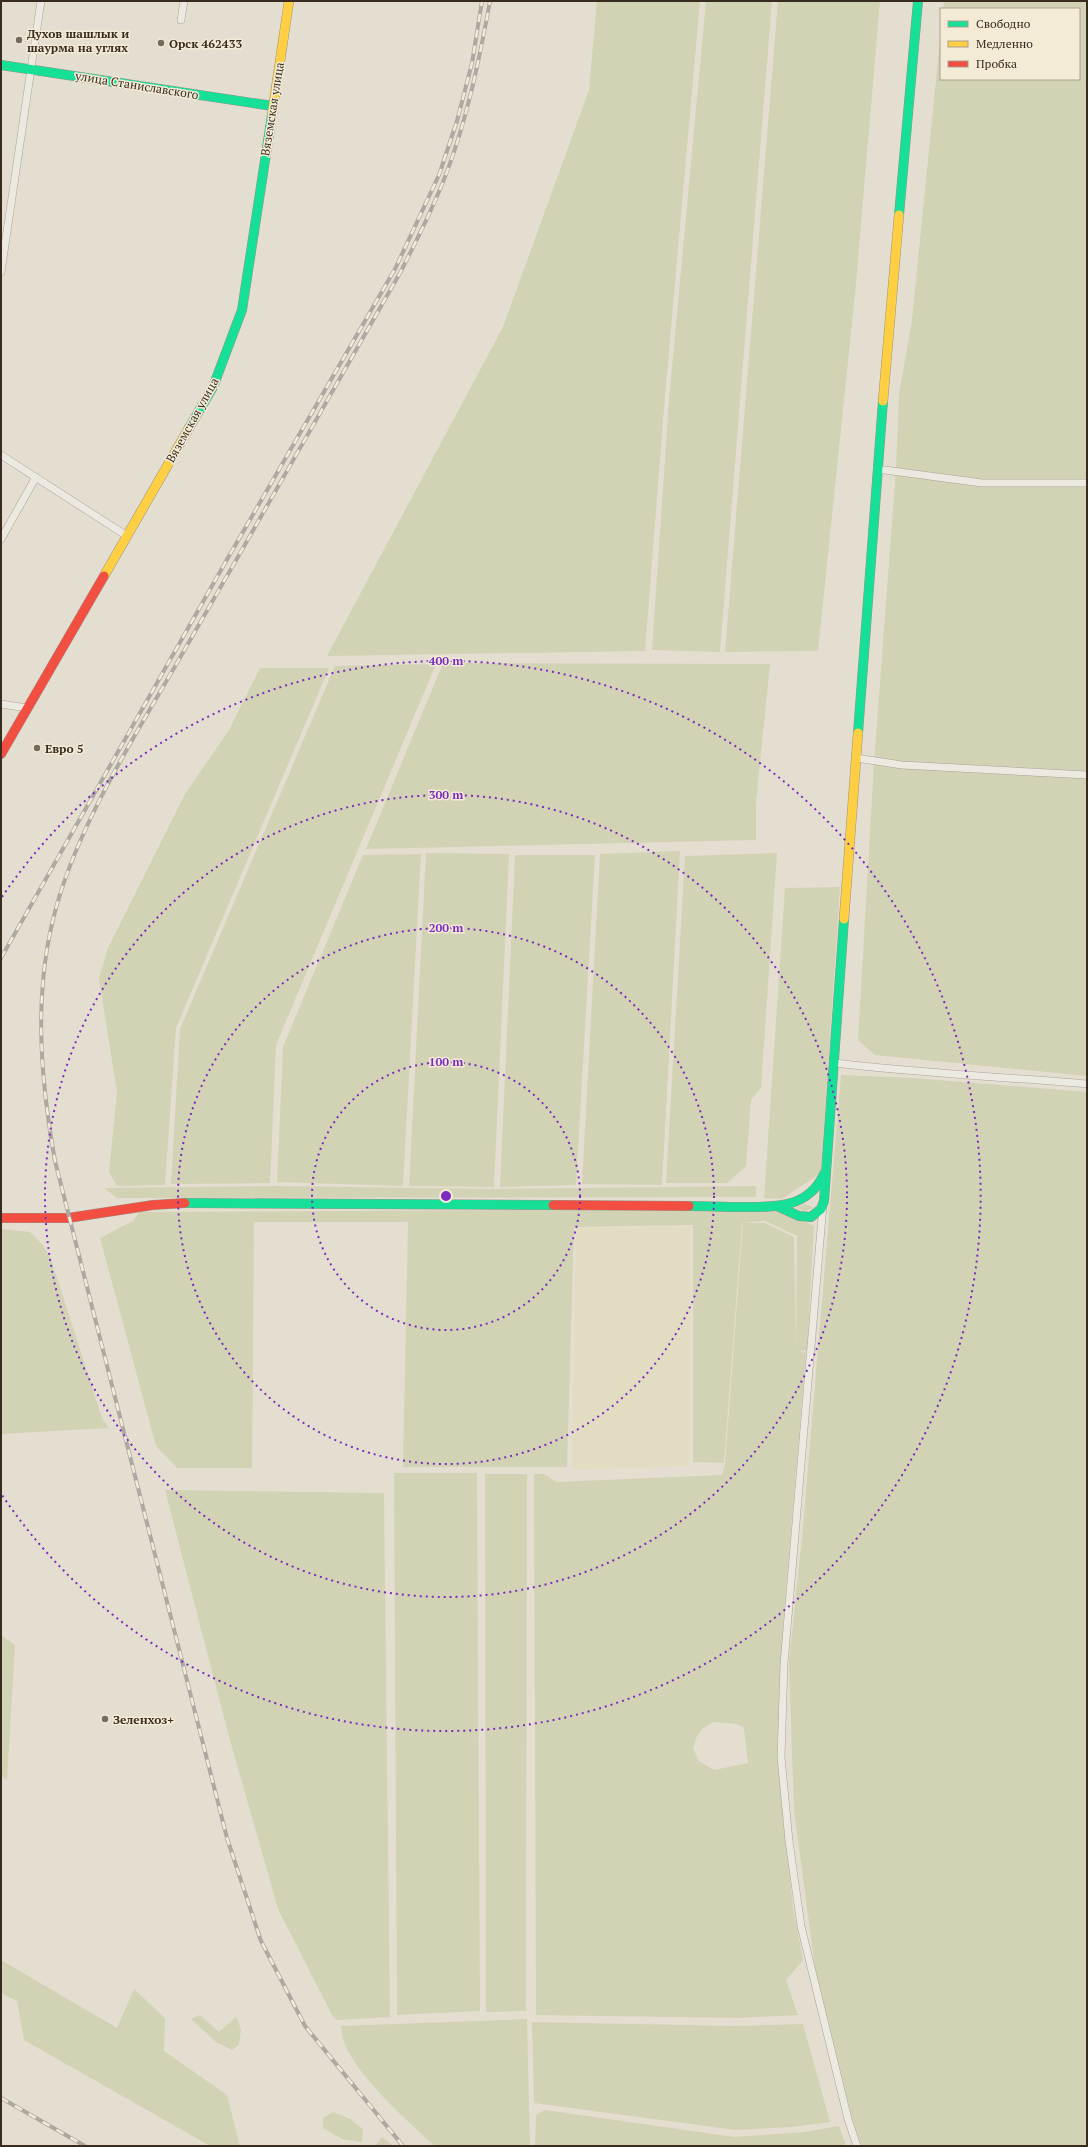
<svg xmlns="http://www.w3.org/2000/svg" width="1088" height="2147" font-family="'PT Serif',serif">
  <rect width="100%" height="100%" fill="#e4ded0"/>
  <path fill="#e2dcc2" d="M691,1226L689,1466L572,1470L576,1228Z"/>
  <path fill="#d2d2b4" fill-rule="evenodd" d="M597,1H700L665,396L645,651L327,656L503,327L589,90Z
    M706,1H772L720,652L652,650L669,400Z
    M778,1H880L855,294L818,651L725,652Z
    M944,1H1087V1076L875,1055L858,1040L874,763L896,469L899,394L912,320L941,30V79H1079V9H943Z
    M443,663L770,664L756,803V840L366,849Z
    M436,664L276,1045L270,1183L171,1184L180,1029L335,666Z
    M260,668H329L176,1028L165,1185L117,1186L109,1172L117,1092L99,978L108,948L185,794L229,730Z
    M680,851L662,1185L582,1184L600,854Z
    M426,853L509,854L494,1187L409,1186Z
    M777,853L761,1088L751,1100L746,1166L727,1183H666L685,856Z
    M421,854L403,1186L277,1182L283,1047L363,855Z
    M515,855H595L576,1185L500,1187Z
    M840,887L821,1173L782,1199L764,1198L785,888Z
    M841,1075L913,1078L1087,1092V2146H862L854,2126L815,1968L794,1810L789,1662L803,1528Z
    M276,1186L497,1189L756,1186V1197L117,1198L104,1188Z
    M805,1204L814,1208L805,1211L795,1208Z
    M528,1210H780L814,1226L807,1351L797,1350L806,1353L783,1625L777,1747L793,1908L803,1960L786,1980L798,2015L739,2018L536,2015L534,1474H544L557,1482L722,1475L725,1464L743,1223H765L794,1237L796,1349L797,1236L765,1221L742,1223L724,1463L693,1462V1225L574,1227L567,1467H403L408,1222H254L252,1468H177L156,1446L100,1238L133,1221L139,1212ZM714,1722L737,1724L744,1728L748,1763L714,1770L699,1761L693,1748L696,1738L703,1728Z
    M1,1229L30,1232L43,1245L52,1262L102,1418L109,1428L1,1434Z
    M394,1473H477L480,2011L397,2015Z
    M485,1474H527L526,2011L486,2012Z
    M165,1490L384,1493L390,2017L337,2020L332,2015L278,1909L228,1733Z
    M1,1635L15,1645L7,1780L1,1776Z
    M1,1960L117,2028L134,1989L165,2018L164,2051L227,2095L240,2146H210L24,2040L17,2001L1,1993Z
    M200,2015L219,2032L236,2017L241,2029L239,2045L232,2050L216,2042L191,2019Z
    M527,2019L530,2146H435C409,2123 357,2076 345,2044C342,2039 342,2032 341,2026Z
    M532,2022L735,2026L803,2024L830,2122L792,2127L736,2130L534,2103Z
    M545,2110L734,2137L805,2132L839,2126L846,2146H535L536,2115Z
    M333,2112L350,2119L363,2129L362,2142L342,2139L323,2128V2118Z
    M382,2137L393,2146H375Z"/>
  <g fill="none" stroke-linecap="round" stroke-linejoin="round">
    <g stroke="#aaa398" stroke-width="8">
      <path id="street" d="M181,20L184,1
        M1,272L41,1
        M1,455L127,536
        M877,469L982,483H1087
        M1,539L36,477
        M1,704L27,708
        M856,758L902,765L1087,775
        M835,1063C919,1073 1003,1077 1087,1084
        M823,1205L784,1664L781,1757L789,1841L801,1926L848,2119L857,2146"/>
    </g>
    <g stroke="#999388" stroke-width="10">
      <path id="fast" d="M1,65L273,106
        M899,215L918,1
        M189,428L213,387L242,310L272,115
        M858,733L883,401
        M185,1203L553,1205
        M689,1206C706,1206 724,1207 741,1207C774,1207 808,1209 824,1174
        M779,1207L799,1216L811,1217L821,1209L824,1201L844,919"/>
    </g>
    <g stroke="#999388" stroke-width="10">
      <path id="slow" d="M272,115L289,1
        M883,401L899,215
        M104,576L189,428
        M844,919L858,733"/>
    </g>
    <g stroke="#999388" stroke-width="10">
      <path id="jam" d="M1,754L104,576
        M553,1205L689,1206
        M1,1218H68L153,1205L185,1203"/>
    </g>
    <use href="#street" stroke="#ece9e1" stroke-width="7"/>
    <use href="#fast" stroke="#16e098" stroke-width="9"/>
    <use href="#slow" stroke="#ffcf43" stroke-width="9"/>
    <use href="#jam" stroke="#f24e42" stroke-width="9"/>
    <g stroke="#ada8a1" stroke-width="4">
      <path id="rail" d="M1,958L225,563L395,269L439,175L457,121L472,63L482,1
        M1,2098L85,2146
        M403,2146L305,2026L261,1941L227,1838L55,1161C40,1077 33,991 56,908C81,818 139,730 185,649C257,524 328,399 400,273C416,242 432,210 445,177C467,120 479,61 490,1"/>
    </g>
    <use href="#rail" stroke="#f4ebd7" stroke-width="2.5" stroke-dasharray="8" stroke-linecap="butt"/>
  </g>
  <g fill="none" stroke="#7b2cbf" stroke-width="2" stroke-dasharray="2 4">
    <circle cx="446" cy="1196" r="134"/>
    <circle cx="446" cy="1196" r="268"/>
    <circle cx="446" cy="1196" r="401"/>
    <path d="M2 897A535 535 0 1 1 2 1495"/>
  </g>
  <g fill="#746a5e" stroke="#f4ebd7" stroke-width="1.5">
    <circle cx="19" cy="40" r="4"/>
    <circle cx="161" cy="43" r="4"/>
    <circle cx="37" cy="748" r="4"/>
    <circle cx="105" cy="1719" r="4"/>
  </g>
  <g text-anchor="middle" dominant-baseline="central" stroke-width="3" stroke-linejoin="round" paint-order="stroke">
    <g font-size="12" font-weight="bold" fill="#382c21" stroke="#f4ebd7" text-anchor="start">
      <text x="27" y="33">Духов шашлык и<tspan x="27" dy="14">шаурма на углях</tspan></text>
      <text x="169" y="43">Орск 462433</text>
      <text x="45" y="748">Евро 5</text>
      <text x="113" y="1719">Зеленхоз+</text>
    </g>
    <g font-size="12" fill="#382c21" stroke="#f4ebd7">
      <text transform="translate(137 85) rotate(9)">улица Станиславского</text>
      <text transform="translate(272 109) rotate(-81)">Вяземская улица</text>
      <text transform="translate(192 420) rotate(-61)">Вяземская улица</text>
    </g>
  </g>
  <circle cx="446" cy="1196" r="6" fill="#7b2cbf" stroke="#f4ebd7" stroke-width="2"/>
  <g font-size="12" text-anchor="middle" font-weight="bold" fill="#7b2cbf" stroke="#f4ebd7" stroke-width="3" stroke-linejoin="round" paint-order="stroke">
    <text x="446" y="665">400 m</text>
    <text x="446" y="799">300 m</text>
    <text x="446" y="932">200 m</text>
    <text x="446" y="1066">100 m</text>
  </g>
  <rect width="1088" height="2147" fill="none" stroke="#382c21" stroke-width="4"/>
  <rect x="940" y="8" width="140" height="72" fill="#f4ebd7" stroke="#a99f8e"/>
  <rect x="948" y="21" width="20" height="6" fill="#16e098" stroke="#a99f8e"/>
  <text x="976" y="28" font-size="12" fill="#382c21">Свободно</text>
  <rect x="948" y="41" width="20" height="6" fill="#ffcf43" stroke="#a99f8e"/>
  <text x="976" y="48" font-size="12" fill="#382c21">Медленно</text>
  <rect x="948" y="61" width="20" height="6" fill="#f24e42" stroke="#a99f8e"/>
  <text x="976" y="68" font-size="12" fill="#382c21">Пробка</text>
</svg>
